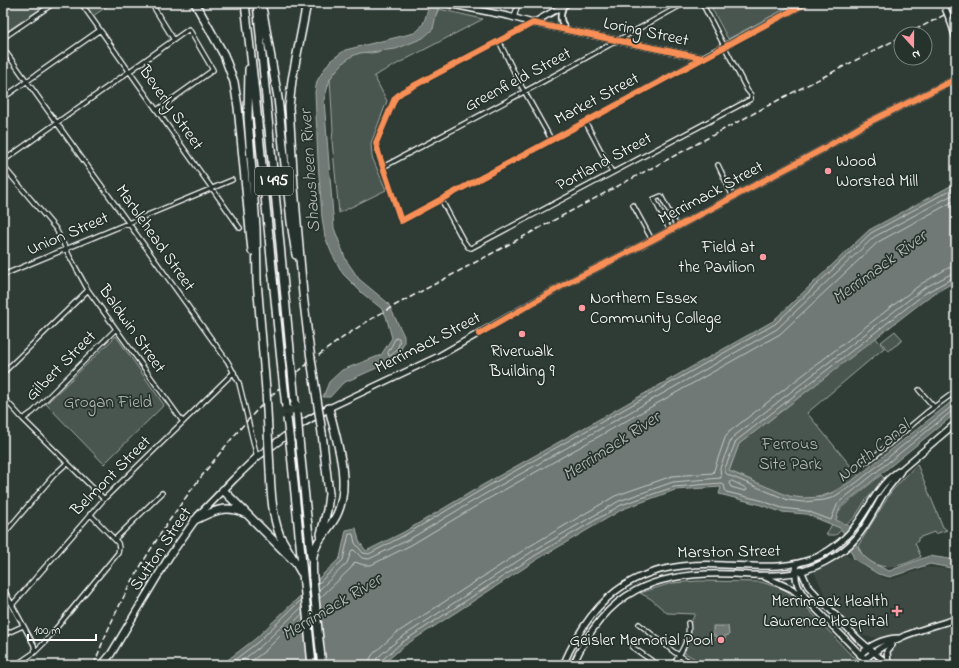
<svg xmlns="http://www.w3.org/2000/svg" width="959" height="668" font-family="'Indie Flower',sans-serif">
  <rect width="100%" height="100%" fill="#2f3b35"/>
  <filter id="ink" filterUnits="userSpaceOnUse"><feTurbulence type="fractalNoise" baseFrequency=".025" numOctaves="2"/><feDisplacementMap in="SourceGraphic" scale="8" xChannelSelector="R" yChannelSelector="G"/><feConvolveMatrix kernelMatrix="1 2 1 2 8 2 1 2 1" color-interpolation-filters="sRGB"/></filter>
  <g filter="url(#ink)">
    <path fill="#3c4842" d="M846,555L881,577L888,579H893L928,567L956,570V665H902L896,662L879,638L867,637L860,634L827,599L814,572Z"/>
    <path fill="#4a544f" stroke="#a4aaa7" d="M3,3H49L3,34Z
      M84,3H112L93,16Z
      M709,3H796L728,39Z
      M439,9L483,19L374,76L387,101L371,143L372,157L386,190L339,213L332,141L333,130L330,78L344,56L364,52L371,53L378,52L430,26Z
      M895,331L903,340L888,351L881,342Z
      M116,336L164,405L104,464L46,404Z
      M875,337L884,348L807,413L859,476C840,491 814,504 788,496C768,489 749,478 729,471L739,444Z
      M917,464L943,527L947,530L935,534L934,532L918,538V541L915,543L921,557C907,563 891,571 875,564C871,562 867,560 864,557C862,554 860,550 858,546L891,492Z
      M881,475L885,479L865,501L855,517L836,535H826L841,508Z
      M698,581L761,582L783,589L799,599L848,652L865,665H706L683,652L691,632L690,624L695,614L667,613L651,599L640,593L672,583Z"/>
    <path fill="#707975" stroke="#a9afac" d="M429,3H440L436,15L433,29L423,38L396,49L360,53L352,56L345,61L335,72L330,79L324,100L334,228L346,260L359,279L388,303L404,336V343L398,356L386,364L343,383L330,397H323L329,382L342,370L381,355L392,338L386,316L381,308L362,293L343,274L332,254L325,237L322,217L318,161L315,92L317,81L323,71L330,61L345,50L414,33C425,27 426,15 429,3Z
      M956,183V281L930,296L739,444L729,471L789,496L803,498L822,497L830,494L853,480L956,398V413L840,507L836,520L849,526C859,554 862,559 889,571L929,556L956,560V569L930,564L890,577L878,574L854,559L843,532L840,528L806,514L781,512L758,504L719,494L721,487L675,490L623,509L538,559L404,646L382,665H221L255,639L340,558L346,530L356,528L359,541L366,551L404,532L481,486L773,321L869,230Z
      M713,626H728L729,635L725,636V640H716V636H713Z"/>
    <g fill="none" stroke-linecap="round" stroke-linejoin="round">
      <path stroke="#c6c9c8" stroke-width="1" d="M956,278H953L927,292L736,441L725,468V472L728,475L788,500L803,502L824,500L832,498L856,483L956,403
        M396,338H399C401,345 395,354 389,356L388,353Z
        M732,481L746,488L747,490L745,491L731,487L729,483Z
        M318,584L343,560L349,534H353L355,543L363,553L369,554L405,535L483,489L775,324L871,233L956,187
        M319,590L347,563L352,550H354L362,558L369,559L408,540L485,494L777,329L874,237L956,193
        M320,598L351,568L355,562L364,565H371L411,545L488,499L780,334L878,242L956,200
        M228,665L258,642L301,600
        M236,665L261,646L302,607
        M246,665L265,651L302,614
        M369,665L370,659L373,654L395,634L530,546L615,496L672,476L713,473L725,438L729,432L921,284L948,268L956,267
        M375,665L377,658L399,639L533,551L619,501L673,482L721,478L720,468L731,440L733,437L924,288L951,274L956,273
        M380,665L382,660L401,643L536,555L621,505L674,487L721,483L724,485L726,492L760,500L782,508L807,511L831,520L838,503L952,411L956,410"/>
      <g stroke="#fff" stroke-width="6">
        <path id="minor" d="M81,3L240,228
          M151,3L174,40
          M514,18L518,3
          M532,23L402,92L395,98L376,143L379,155L401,221L702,58
          M3,38L54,3
          M499,41L518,80L551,139
          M3,48L228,362L239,383L257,457
          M3,98L100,30
          M585,121L612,172
          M3,161L189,29L213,70L157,110
          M718,165L733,197
          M3,166L56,229L70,257L88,290L183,422
          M383,167L535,86L685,3
          M441,199L463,240L468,247L471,248L751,99V95L747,90L702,3
          M633,205L652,240
          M670,231L654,199L661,196L677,227
          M3,275L232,180
          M3,373L88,290
          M919,390L934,407
          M3,397L23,419L104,499
          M23,419L33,412L116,329
          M863,464L876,455L926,413L956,391
          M3,535L54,475L67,463
          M115,539L162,493
          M3,588L34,645L35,652
          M12,605L104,499L234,372
          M639,624L674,652L695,665
          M3,635L23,626
          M632,647L658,665
          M16,665L35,652L44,643L118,553L119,548L118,543L90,514
          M673,665C681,653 691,637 688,623"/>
      </g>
      <g stroke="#fff" stroke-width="8">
        <path id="tertiary" d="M563,6C560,16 559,21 567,30
          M533,23L702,58L806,3
          M873,652L890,665
          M865,659L873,665"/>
      </g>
      <g stroke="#fff" stroke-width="8">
        <path id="secondary" d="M443,3L508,16L533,23L568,3
          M951,23L956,38
          M329,408L439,356L569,282L652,240L823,149L865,124L956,79
          M797,564C793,582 799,590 810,603L865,659C891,637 924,629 956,619
          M801,570L808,586L857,638L873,652
          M765,577L792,589L803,598
          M860,655C871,644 882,639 897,638
          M888,664L887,651L892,645
          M563,665C596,589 642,560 724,565C755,566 788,570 817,557C833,549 848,537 858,522C872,503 880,481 902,469L956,423
          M573,665C606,590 655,571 733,574C765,576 796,578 825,562C859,544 865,526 883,495C889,486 896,479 901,471"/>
      </g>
      <g stroke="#fff" stroke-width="9">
        <path id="trunk" d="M102,665L111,654L169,557L198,516L234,479L257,457L303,423L329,408"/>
      </g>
      <g stroke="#fff" stroke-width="10">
        <path id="motorway" d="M195,3L224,55L234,82L238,107L252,251
          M245,3L255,93L282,371
          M257,3L291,360
          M307,3L292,80L289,107L294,187L303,294L309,345
          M260,4L263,12L278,98L291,222L296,255
          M249,69L248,117L256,228L257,281L266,390
          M299,439L311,556
          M290,443L312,665
          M270,471C271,493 272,515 280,536L301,572
          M223,490L292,559
          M195,520C211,512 226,504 244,513
          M321,534L327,510L329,494L322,433
          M322,665C319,643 317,621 315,598C314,585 311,570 313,556C316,538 332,528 338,512C351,481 336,439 329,408"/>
      </g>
      <use href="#minor" stroke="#26332d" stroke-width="3.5"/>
      <use href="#tertiary" stroke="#26332d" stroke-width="4.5"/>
      <use href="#secondary" stroke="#26332d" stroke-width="5"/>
      <use href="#trunk" stroke="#26332d" stroke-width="6"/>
      <use href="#motorway" stroke="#26332d" stroke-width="7"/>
      <path stroke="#fff" stroke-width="1.5" stroke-dasharray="6 3" stroke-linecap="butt" d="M907,34L956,9
        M94,665C122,587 168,517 220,453C240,428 262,403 286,382C318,354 354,328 392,307L786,96L901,37"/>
      <g stroke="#fff" stroke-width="8" stroke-linecap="butt">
        <path id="secondary-bridge" d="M945,8L951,23"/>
      </g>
      <g stroke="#fff" stroke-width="10" stroke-linecap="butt">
        <path id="motorway-bridge" d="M309,345L322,433
          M291,360L295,403
          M282,371L286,407
          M266,390L270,471
          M297,413L299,439
          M287,418L290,443"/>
      </g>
      <use href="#secondary-bridge" stroke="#26332d" stroke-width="5"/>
      <use href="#motorway-bridge" stroke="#26332d" stroke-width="7"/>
      <g stroke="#26332d" stroke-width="8">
        <path id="cycleway" d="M702,58L533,23L402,92L395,98L376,143L379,155L401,221L806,3
          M479,334L569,282L652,240L823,149L865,124L956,79"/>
      </g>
      <use href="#cycleway" stroke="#f78f57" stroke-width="6"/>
    </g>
  </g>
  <g fill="#ff9aa2" stroke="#26332d" stroke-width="1.5">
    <circle cx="828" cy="171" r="4"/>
    <circle cx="763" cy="257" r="4"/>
    <circle cx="582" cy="308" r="4"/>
    <circle cx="522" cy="334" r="4"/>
    <path d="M895 605h4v4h4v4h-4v4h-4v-4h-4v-4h4z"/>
    <circle cx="721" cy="640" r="4"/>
  </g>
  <g text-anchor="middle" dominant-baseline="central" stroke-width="3.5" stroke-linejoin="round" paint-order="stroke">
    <rect fill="#26332d" stroke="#bec2c0" stroke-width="1" x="255" y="167" width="38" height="28" rx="3"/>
    <g font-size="16" font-weight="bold" fill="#fff">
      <text x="274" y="181">I 495</text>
    </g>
    <g font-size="17" fill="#fff" stroke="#26332d">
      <text transform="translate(646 32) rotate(12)">Loring Street</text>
      <text transform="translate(518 80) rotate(-28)">Greenfield Street</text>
      <text transform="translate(597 99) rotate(-28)">Market Street</text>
      <text transform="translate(171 108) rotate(55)">Beverly Street</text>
      <text transform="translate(604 162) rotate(-28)">Portland Street</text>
      <text transform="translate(711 193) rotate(-28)">Merrimack Street</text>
      <text transform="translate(68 234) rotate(-23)">Union Street</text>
      <text transform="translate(155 238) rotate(55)">Marblehead Street</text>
      <text transform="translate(132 329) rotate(55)">Baldwin Street</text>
      <text transform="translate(428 343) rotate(-27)">Merrimack Street</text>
      <text transform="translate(61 366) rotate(-45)">Gilbert Street</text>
      <text transform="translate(111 476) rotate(-45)">Belmont Street</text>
      <text transform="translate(161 549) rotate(-56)">Sutton Street</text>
      <text transform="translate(729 552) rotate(-1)">Marston Street</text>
    </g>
    <g font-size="17" fill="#fff" stroke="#26332d" text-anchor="end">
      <text x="836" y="161" text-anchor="start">Wood<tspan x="836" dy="20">Worsted Mill</tspan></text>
      <text x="755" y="247">Field at<tspan x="755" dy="20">the Pavilion</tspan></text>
      <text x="590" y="298" text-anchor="start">Northern Essex<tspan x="590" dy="20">Community College</tspan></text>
      <text x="522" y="351" text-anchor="middle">Riverwalk<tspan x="522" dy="20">Building 9</tspan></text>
      <text x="888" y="601">Merrimack Health<tspan x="888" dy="20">Lawrence Hospital</tspan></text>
      <text x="713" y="640">Geisler Memorial Pool</text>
    </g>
    <g font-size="17" fill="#b7bbb9" stroke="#26332d">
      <text x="108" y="402">Grogan Field</text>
      <text x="790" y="444">Ferrous<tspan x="790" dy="20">Site Park</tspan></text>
    </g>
    <g font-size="18" font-style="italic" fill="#b8bcba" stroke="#26332d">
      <text transform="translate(311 171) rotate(-94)">Shawsheen River</text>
      <text transform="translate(880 268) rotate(-36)">Merrimack River</text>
      <text transform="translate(612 447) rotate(-33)">Merrimack River</text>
      <text transform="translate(874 452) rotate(-39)">North Canal</text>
      <text transform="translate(332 608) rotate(-31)">Merrimack River</text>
    </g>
  </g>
  <rect width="959" height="668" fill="none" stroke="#26332d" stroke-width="16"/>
  <rect x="8" y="8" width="943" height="652" fill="none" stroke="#fff" stroke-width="1.5" filter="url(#ink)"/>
  <g transform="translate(913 46) rotate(159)"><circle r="19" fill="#26332d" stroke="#7d8581"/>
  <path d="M0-3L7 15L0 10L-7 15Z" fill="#ff9aa2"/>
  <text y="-6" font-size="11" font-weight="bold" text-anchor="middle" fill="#ffffff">N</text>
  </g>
  <path d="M28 634v6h68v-6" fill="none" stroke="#ffffff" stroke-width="2"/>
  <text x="34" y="634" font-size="12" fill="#ffffff" stroke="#26332d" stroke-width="3" paint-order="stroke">100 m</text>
</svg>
